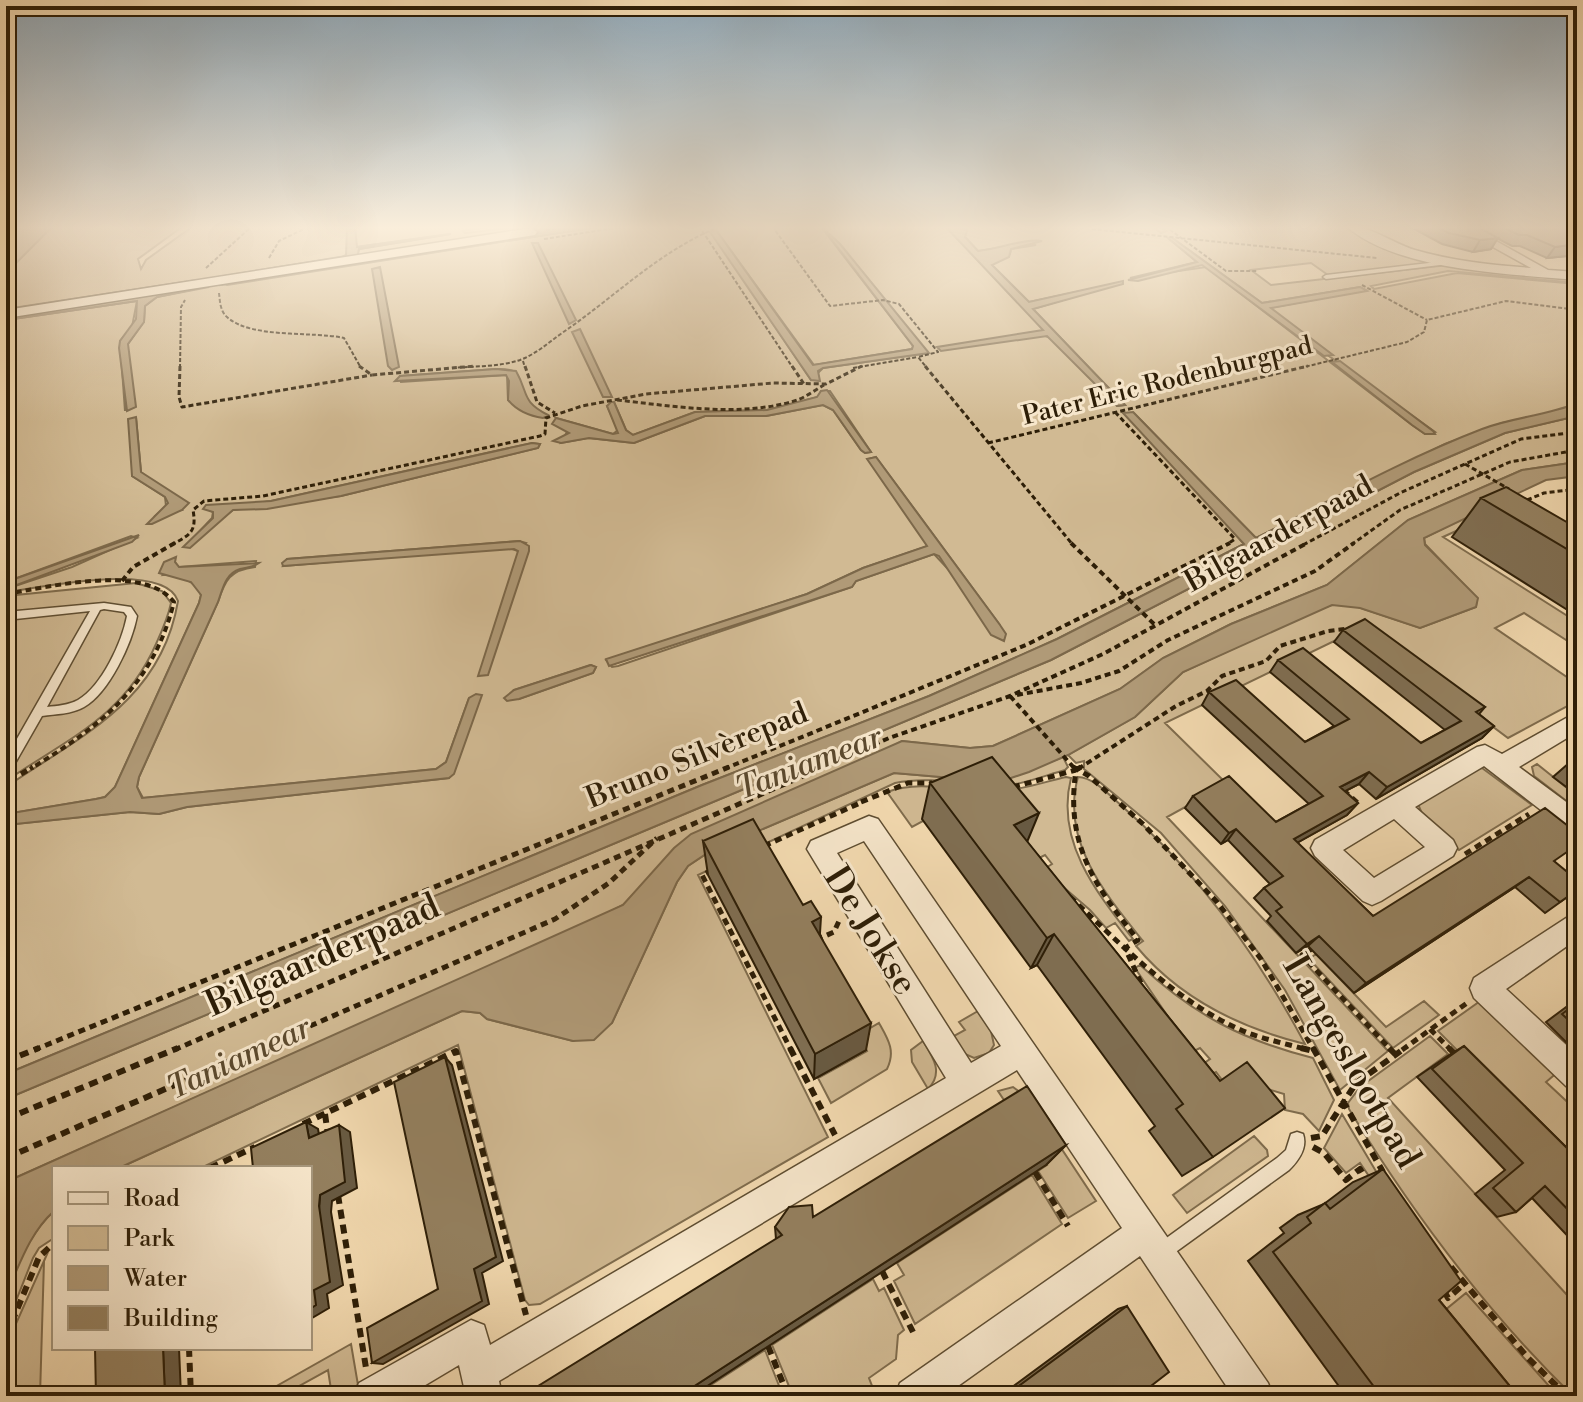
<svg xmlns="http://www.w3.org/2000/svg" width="1583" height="1402" font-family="'Libre Bodoni',serif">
  <rect width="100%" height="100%" fill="#f3dab0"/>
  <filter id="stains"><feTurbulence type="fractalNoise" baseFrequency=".0025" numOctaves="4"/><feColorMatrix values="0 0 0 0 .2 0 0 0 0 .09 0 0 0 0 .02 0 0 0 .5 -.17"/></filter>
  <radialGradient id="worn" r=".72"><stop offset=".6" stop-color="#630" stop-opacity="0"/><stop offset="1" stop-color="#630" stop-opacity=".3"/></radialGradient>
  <path fill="#d1ba93" stroke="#7f6c4d" stroke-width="2" fill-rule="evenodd" d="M53,226H183L138,259L141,269L146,260L193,226H347L348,254L342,257H357L359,249L450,234L356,247L355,226H496L463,231L465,233L525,226L528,231L567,226L6,313L197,280L6,309V273Z
    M579,226H587L221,283L227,285L603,226H945L1042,328L1043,331L1037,333L1051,338L1117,406L1125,405L1033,309L1123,282L1029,302L992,265L1010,254L1011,249L1036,245C1016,242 998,249 978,251L965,237L967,230L956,226H1152L1161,233L1166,231L1159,226H1345L1375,244L1431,263L1328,275L1311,263L1251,270L1271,285L1448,265L1577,279V283L1448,271L1371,286L1374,289L1457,273L1577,284V403L1556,412L1502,423L1445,444L1256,538L1133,412L1244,544L1057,639L929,696L702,785L6,1074V825L130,812L159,814L187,807L449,778L469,698L446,762L436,769L143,798L137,787L139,777L218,602C225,580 230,570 255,567L256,561L179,567L175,562L163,575C178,574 195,580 201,595L199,603L115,787L105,797L96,799L6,814V787C80,736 161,702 178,601C164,560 40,588 6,592V589L72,567L137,538L131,536L6,582V320L137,301L132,327L120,341L125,411L128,344L144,322L145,306L157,297L209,287L6,315ZM822,228L840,244L928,353L823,368L811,380L711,232L716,230L814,365L912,349L913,346ZM1171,237L1262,303L1360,287L1366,290L1270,308L1332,355L1329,356L1435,432L1425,434L1412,425L1206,267L1130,278L1197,262L1169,239ZM496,369C527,368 515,380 527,400C531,408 541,411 547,415L508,400L507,375L401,382L400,376ZM821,391H830L871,452L865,453L861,450L833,410L823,405L766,416H705L634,443L588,438L561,443L568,430L556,418L613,434L618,430L607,406L614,402L626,430L633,435L695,412L767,410L818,397ZM136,417L141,472L182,510L154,517L166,506L165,497L132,476ZM532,443L540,444L538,448L341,496L233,510L185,547L212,518L213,512L209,510L271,501ZM876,457L1000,625L934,554L856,581L852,587L618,666L612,667L606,660L807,594L863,568L928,546L868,459ZM519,541L526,543L518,551L507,547L283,566L287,559ZM590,665L596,667L593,673L519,699L514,690Z
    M1577,416V462L1522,470L1408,520L1327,585L1231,624L1163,658L1120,689L993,746L970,748L902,741L648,879L623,905L598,918L6,1182V1099L1051,660L1414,472L1505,433Z
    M1513,494L1489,516L1443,537L1577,622V647L1524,613L1495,628L1577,684V701L1508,738L1361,628L1165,723L1227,784L1167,817L1388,1051L1340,1090L1285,990L1225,906L1161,833L1084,769V761L1076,763L1068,755L1135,717L1183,672L1319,609L1332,605H1352L1420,628L1476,607L1477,598L1425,544L1424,538Z
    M136,583L162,591L171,603C168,618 162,631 156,644C124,717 67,739 6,781V596Z
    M1063,757L1068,767L1065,770C1043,776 1019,786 997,786C963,784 928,776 895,783L698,875L828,1137L540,1304L529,1305L525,1300L458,1045L201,1168H119L462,1011L480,1013L487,1019L573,1041L612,1023L677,882L688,866L709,852L894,773L999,782Z
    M1537,764L1577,796V809L1534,776L1532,767Z
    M1482,768L1532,805L1459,850L1425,821L1418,804L1474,769Z
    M1066,777L1071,778C1055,841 1096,892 1133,939L1129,941L1115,923L1106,928L1090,910L1047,873L1044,869L1052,864L1045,855L1037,859L949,807L912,827L887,792C925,778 960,794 999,791C1022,790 1044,782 1066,777Z
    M1078,777C1094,777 1111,797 1123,807C1199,874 1257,954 1305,1044C1240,1028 1180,999 1136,946L1143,941C1106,895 1060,841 1078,777Z
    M1316,954L1386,1027L1424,1001L1439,1015L1393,1048L1309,959Z
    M1140,965C1194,1015 1242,1040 1313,1058L1334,1100L1319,1131L1303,1114L1285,1110L1284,1094L1261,1087L1229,1089L1216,1072L1208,1076L1200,1066L1210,1059L1200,1048L1192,1052L1135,968Z
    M1483,999L1559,1071L1546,1082L1577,1111V1171L1438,1031Z
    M978,1011L991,1031L994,1045L989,1053L974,1058L965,1054L952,1037L965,1030L959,1022Z
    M879,1023C888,1039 896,1051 887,1069L831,1103L818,1078L867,1051L861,1039L869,1034L867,1030Z
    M1430,1036L1448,1054L1388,1098L1577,1306V1396H1573C1485,1310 1413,1214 1349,1109L1348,1103L1360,1087Z
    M923,1041C933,1057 944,1073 928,1089L912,1062L911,1050Z
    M1013,1087L1028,1098L1096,1201L1068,1218L1038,1171L1047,1165L998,1091Z
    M1342,1114L1447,1291L1360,1163L1346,1173L1324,1148Z
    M1254,1136L1267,1150L1268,1156L1187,1213L1173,1195Z
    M1032,1175L1062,1224L915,1324L894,1281L904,1275L897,1263Z
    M54,1211V1238L39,1248L33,1258L6,1326C6,1316 4,1303 7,1294C14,1266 33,1230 54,1211Z
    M48,1252L44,1261L40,1396H6V1346Z
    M873,1279L879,1291L884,1288L904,1330L898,1335L896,1359L869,1378L874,1391L868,1396H793L772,1345Z
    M1466,1293L1558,1396H1476L1422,1329Z
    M351,1344L358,1385L338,1396H332L328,1370L281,1396H259Z
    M765,1350L783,1396H694Z"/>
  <path fill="#b09a77" stroke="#7c684a" stroke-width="2" d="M6,226H53L6,273Z
    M347,226H355L357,247L451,234L359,249L357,258L206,279L346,256Z
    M587,226H603L220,285V283Z
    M945,226L967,230L965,237L978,251C999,249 1025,238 1042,241L1011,249L1009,257L992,265L1029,302L1123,281V284L1033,309L1125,405L1117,406L1047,336L941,351L937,347L1043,330Z
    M822,227L840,244L929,353L823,368L818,371L820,381L811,380L710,232L716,230L813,365L912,349L913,346Z
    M1171,237L1262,303L1360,287L1367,291L1271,308L1333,355L1324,356L1202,265L1138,281L1128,280L1197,262L1168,238Z
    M532,243H538L576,320L569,324Z
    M380,267L399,367L392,370L388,366L372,269Z
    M210,286L157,297L145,306L144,322L128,344L136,407L127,411L119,348L120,341L136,319L137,301L6,320V317Z
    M580,329L612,397H603L572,332Z
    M1340,361L1433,431L1435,434H1425L1412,425L1332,362Z
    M496,369L516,371C529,394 521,401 548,415L543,418C529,416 517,411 508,400L509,381L506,375L395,381L400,376Z
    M827,390L871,452L865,453L861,450L833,410L823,405L766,416H705L634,443L589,438L561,443L553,441L569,433L552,424L556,418L613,434L618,433L607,406L611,402H614L626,430L633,435L695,412L767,410L817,397L821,391Z
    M1577,403V416L1505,433L1414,472L1051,660L6,1099V1074L702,785L929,696L1057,639L1244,544L1123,413L1133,412L1256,538C1331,500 1404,459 1482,429C1513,417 1546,416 1577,403Z
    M136,417L141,472L189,503L182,510L152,524H147L168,503L165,497L132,476L128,419Z
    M532,443L540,444L538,448L341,496L267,509L233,510L190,548L183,547L213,518V512L203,509L206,505L271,501Z
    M876,457L1000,625L1006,634L1004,641L991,635L939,556L934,554L856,581L852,587L609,666L606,659L807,594L863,568L927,546L867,459Z
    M1577,462V476L1546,480L1424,538L1425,545L1478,598L1476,607L1420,628L1360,608L1332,605L1183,672L1135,717L1068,755L1029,772L999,782L894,773L709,852L688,866L677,882L612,1023L594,1040L573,1041L487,1019L480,1013L462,1011L119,1168H54V1211C30,1232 19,1266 6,1295V1182L623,905L674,848L691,834L902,741L970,748L993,746L1120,689L1163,658L1231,624L1327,585L1408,520L1522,470Z
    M139,535L132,542L6,589V582Z
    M520,541L529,546V551L488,675L478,676L518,551L514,549L283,566L282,563L287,559Z
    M176,557L175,562L179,567L259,563C252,568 248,567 240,569C225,574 223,588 218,602L139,777L137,787L142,798L436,769L446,762L469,698L476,694L482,695L454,774L449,778L187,807L159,814L130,812L6,825V814L96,799L105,797L115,787L199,603L201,595L191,582L159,573L164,562Z
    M591,665L596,667L593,673L519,699L507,701L504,698L514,690Z"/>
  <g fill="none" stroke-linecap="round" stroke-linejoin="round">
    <g stroke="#5e4d31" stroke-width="3">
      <path id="service" d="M1446,261L1448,262V264L1326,279L1323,277L1326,275Z
        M104,603L131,607L137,616C132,643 109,693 84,707C72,714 56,714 42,716L10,772L6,774V758L90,611L6,620V612ZM104,609L124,612L127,616C122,642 102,686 78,700C69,705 57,706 47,707L100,610Z
        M1297,1132L1303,1134C1308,1148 1298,1161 1289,1170L1166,1259L1160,1261L1154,1259L1152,1253L1154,1247L1277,1158L1286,1150L1291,1134Z"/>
    </g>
    <g stroke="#5e4d31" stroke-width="3">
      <path id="minor" d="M1346,226C1370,225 1392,243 1415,250C1453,261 1492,265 1531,268L1455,226H1469L1548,270L1577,272V280C1511,274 1397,271 1346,226Z
        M531,228L537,232L535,235L6,318V310Z
        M1577,712V732L1519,767L1577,810V835L1568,831L1484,766L1415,807L1453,840L1457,848L1453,856L1381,901L1372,905L1363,901L1315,856L1311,848L1315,840L1477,747L1485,745L1502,754ZM1394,819L1425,847L1374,878L1343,850Z
        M869,816L878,819L1268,1383L1273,1396H1233L1140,1256L944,1396H895L900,1383L1122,1228L1017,1070L499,1381L502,1396H466L459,1365L407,1396H354L359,1383L471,1320L484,1325L490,1345L946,1078L807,849L811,841ZM864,841L1001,1046L971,1063L837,853Z
        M1577,911V939L1506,989L1577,1055V1090L1566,1086L1474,998L1470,988L1474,978Z"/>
    </g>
    <path stroke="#2d1e07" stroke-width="2" stroke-dasharray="4 2" stroke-linecap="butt" d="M699,226L793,368
      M772,226L830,306L883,300L899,304L938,352L918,357L927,368
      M814,226H827
      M1062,226L1377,258
      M1165,226L1226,271H1258
      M546,230L573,226
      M544,239L628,226
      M269,258L279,241L310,226
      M206,268L252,226
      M1362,285L1427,320
      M219,293C220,301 220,311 227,317C251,339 312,331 344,338L361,368
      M523,361L525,368
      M180,368L181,307L185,300
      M452,368C474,366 499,367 520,360C536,354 548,343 562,333C615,297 660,250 721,226
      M853,368L918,357
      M1300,368L1407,342L1424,332L1427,320L1506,301L1577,310"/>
    <path stroke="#2d1e07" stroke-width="3" stroke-dasharray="5 3" stroke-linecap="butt" d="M180,366L179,397L182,407L372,375
      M359,366L372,375L475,366
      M525,366L537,402L555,413
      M792,366L804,384
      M925,366L1073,545
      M617,400C673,406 742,418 797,400C806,397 815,390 824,385
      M1115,412L1235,539L1226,545
      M988,443L1308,366
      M1465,464L1509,489
      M1527,500L1544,493L1577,489
      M171,545C190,535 197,532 193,510L204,501L263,496L540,436L545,434L546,418L582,406L646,394L773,383L826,384L862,366
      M1303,545L1400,493L1521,439L1577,432
      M1351,545L1400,510L1510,462L1577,450"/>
    <path stroke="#2d1e07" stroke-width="4" stroke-dasharray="6 4" stroke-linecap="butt" d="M1071,543L1156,626
      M122,581L133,567L175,543
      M6,594C50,587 143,563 174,602C153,686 101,726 30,769
      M1017,695L1081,683L1119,671L1168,640L1315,571L1354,543
      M1010,696L1075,769
      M724,769L1026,645L1230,543
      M819,769L889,738L1010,696L1103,654L1307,543
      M1078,769L1176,706L1207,691L1222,676L1266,661L1280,646L1328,631L1353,628"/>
    <path stroke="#2d1e07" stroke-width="5" stroke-dasharray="7 5" stroke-linecap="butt" d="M1073,767L1089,776L1143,824L1217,902L1261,959L1314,1050
      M1081,767L1076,770C1065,844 1094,885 1138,940L1125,948L1141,983
      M21,774L33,767
      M1013,787L1076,770
      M1343,790L1360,805
      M861,802L908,783H932
      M764,846L860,803
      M1465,854L1529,814
      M712,870L702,875L791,1050
      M1070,897C1123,946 1179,1005 1248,1033C1267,1040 1288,1044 1308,1050
      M816,940L834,932L839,921
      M1315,947L1302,955L1391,1050
      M1430,1029L1451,1050
      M34,1050L729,767
      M174,1050L824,767
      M255,1050L555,919L609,883L657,838
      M1402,1050L1467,1003"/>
    <path stroke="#2d1e07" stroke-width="6" stroke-dasharray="9 6" stroke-linecap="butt" d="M790,1048L835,1135
      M1301,1048L1313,1051
      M1313,1048L1383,1172
      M1389,1048L1395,1054
      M1449,1048L1457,1056
      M6,1061L39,1048
      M325,1114L328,1135
      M6,1119L178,1048
      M303,1124L456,1051L526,1315
      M1311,1138L1322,1136L1356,1083L1405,1048
      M1313,1147L1324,1153L1346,1180L1360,1169L1366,1179
      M6,1158L260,1048
      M210,1168L255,1147
      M1035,1172L1068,1226
      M338,1195L366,1368
      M1451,1267L1528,1358L1567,1396
      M882,1271L913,1332
      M1444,1291L1448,1298L1464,1284
      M6,1336L39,1257L54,1243
      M768,1346L788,1396
      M189,1348L191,1396"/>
    <use href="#service" fill="#f7e7cc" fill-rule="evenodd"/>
    <use href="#minor" fill="#f7e7cc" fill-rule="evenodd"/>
  </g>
  <path fill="#7f6e52" stroke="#2d1e07" stroke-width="2" d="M1409,226H1577V255L1547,258L1520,246H1512L1497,238L1491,249L1473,252L1442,244Z
    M1481,498L1577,528V616L1452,537Z
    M1343,630L1485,707L1479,714L1494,726L1482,738L1376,799L1359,784L1345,791L1358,803L1347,815L1297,843L1373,916L1554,861L1577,890L1545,913L1515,887L1354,993L1308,946L1296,953L1267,921L1271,916L1254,898L1264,888L1270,884L1228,840L1221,844L1185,808L1193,796L1276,822L1309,804L1202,705L1209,692L1305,742L1334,726L1270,672L1278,660L1421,743L1445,730L1334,642Z
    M1577,756V795L1553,777Z
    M930,783L1027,842L1220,1081L1213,1157L1182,1176L1149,1131L1155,1126L1037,965L1031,968L922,819Z
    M703,841L820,934L866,1050L814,1079L708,875Z
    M1577,999V1053L1546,1022Z
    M1464,1046L1577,1158V1246L1532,1198L1516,1212L1497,1217L1475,1194L1505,1170L1417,1077L1449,1055Z
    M1066,1145L1046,1165L776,1239L775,1227L813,1217Z
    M1383,1169L1439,1300L1518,1396H1346L1248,1261L1284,1233L1280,1228L1298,1215L1324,1204L1353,1182Z
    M1127,1306L1138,1396H1000L1118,1309Z"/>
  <path fill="#685a42" stroke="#2d1e07" stroke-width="2" d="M1498,238L1491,249L1473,252L1480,240Z
    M1577,244V255L1547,258L1555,247Z
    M1494,726L1482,738L1376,799L1387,787Z
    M1369,772L1359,784L1330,799L1340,787Z
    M1358,803L1347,815L1284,850L1294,839Z
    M1039,813L1025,847L1014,825Z
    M1236,829L1228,840L1221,844L1229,833Z
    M1529,877L1515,887L1354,993L1366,983Z
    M821,917L819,949L812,922Z
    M1054,934L1037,965L1031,968L1047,938Z
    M1319,936L1308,946L1296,953L1307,944Z
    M871,1023L866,1050L814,1079L815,1054Z
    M445,1057L452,1065L503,1261L482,1273L489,1304L383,1364L372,1363L474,1269Z
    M306,1122L318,1129L321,1145L309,1138Z
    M339,1125L350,1132L357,1188L332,1201L331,1212L343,1285L327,1294L329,1308L312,1318H310V1309L314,1290L320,1195Z
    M1066,1145L1046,1165L692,1396H679Z
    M163,1348H179L181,1396H165Z"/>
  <path fill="#94805f" stroke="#2d1e07" stroke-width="2" d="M1435,226H1476L1498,238L1480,240L1449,233Z
    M1501,226H1577V244L1555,247L1527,235H1519Z
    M1506,487L1577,528V555L1481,498Z
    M1365,619L1485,707L1476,712L1494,726L1387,787L1369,772L1340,787L1358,803L1294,839L1373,916L1545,808L1577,833V845L1554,861L1577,880V890L1560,902L1529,877L1366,983L1319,936L1307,944L1276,911L1282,907L1264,888L1283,876L1236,829L1229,833L1193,796L1229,776L1276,822L1323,796L1209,692L1236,680L1305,742L1349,719L1278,660L1303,648L1421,743L1461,721L1343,630Z
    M992,757L1039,813L1014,825L1220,1081L1247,1062L1285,1108L1213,1157L1176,1109L1183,1104L1054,934L1047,938L930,783Z
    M753,819L803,905L811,901L821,917L812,922L871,1023L815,1054L703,841Z
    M1577,1003V1028L1562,1014Z
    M1464,1046L1577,1158V1219L1545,1186L1516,1212L1493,1188L1523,1163L1432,1069Z
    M445,1057L496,1257L474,1269L482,1301L372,1363L367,1328L438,1289L394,1082Z
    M1027,1086L1066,1145L679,1396H522L782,1235L775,1227L789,1207L812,1205L813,1217Z
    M306,1122L309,1138L339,1125L345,1182L320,1195L319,1206L330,1282L314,1290L316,1305L310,1309V1168H253L251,1148Z
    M1383,1169L1461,1281L1439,1300L1518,1396H1381L1273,1252L1311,1223L1307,1217L1325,1203L1330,1209Z
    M1127,1306L1169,1372L1138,1396H1005Z
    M95,1348H163L165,1396H96Z"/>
  <linearGradient id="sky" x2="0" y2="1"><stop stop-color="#91aabb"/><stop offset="0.54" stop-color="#faeedb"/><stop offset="1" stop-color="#faeedb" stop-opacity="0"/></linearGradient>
  <rect width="1583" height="422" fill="url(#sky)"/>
  <g text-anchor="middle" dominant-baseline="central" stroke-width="6" stroke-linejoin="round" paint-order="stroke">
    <g font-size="26" fill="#2d1e07" stroke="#f7e7cc">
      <text transform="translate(1167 381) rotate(-14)">Pater Eric Rodenburgpad</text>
    </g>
    <g font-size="30" fill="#2d1e07" stroke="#f7e7cc">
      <text transform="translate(1279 534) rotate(-29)">Bilgaarderpaad</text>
      <text transform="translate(697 756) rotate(-22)">Bruno Silvèrepad</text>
    </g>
    <g font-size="32" font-style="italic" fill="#5b492e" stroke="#f7e7cc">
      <text transform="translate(809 763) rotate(-21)">Taniamear</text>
      <text transform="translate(239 1058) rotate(-25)">Taniamear</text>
    </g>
    <g font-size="36" fill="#2d1e07" stroke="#f7e7cc">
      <text transform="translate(870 931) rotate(58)">De Jokse</text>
      <text transform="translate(323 956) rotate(-24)">Bilgaarderpaad</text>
      <text transform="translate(1351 1062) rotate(60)">Langeslootpad</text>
    </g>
  </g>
  <rect width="1583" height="1402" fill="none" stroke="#f3dab0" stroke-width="32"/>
  <rect x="8" y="8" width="1567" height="1386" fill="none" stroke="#2d1e07" stroke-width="4"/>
  <rect x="16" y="16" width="1551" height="1370" fill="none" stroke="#2d1e07" stroke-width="2"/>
  <rect x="52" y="1166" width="260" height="184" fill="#f7e7cc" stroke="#a6977d" stroke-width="2"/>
  <rect x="68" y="1192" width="40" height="12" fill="#f7e7cc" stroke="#a6977d" stroke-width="2"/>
  <text x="124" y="1206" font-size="24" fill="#2d1e07">Road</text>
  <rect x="68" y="1226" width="40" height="24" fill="#d1ba93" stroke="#a6977d" stroke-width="2"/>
  <text x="124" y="1246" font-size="24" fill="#2d1e07">Park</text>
  <rect x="68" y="1266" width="40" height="24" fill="#b09a77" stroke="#a6977d" stroke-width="2"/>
  <text x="124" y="1286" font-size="24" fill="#2d1e07">Water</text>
  <rect x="68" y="1306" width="40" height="24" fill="#94805f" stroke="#a6977d" stroke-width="2"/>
  <text x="124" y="1326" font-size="24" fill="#2d1e07">Building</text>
  <rect width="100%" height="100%" filter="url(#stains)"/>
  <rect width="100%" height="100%" fill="url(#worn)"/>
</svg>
